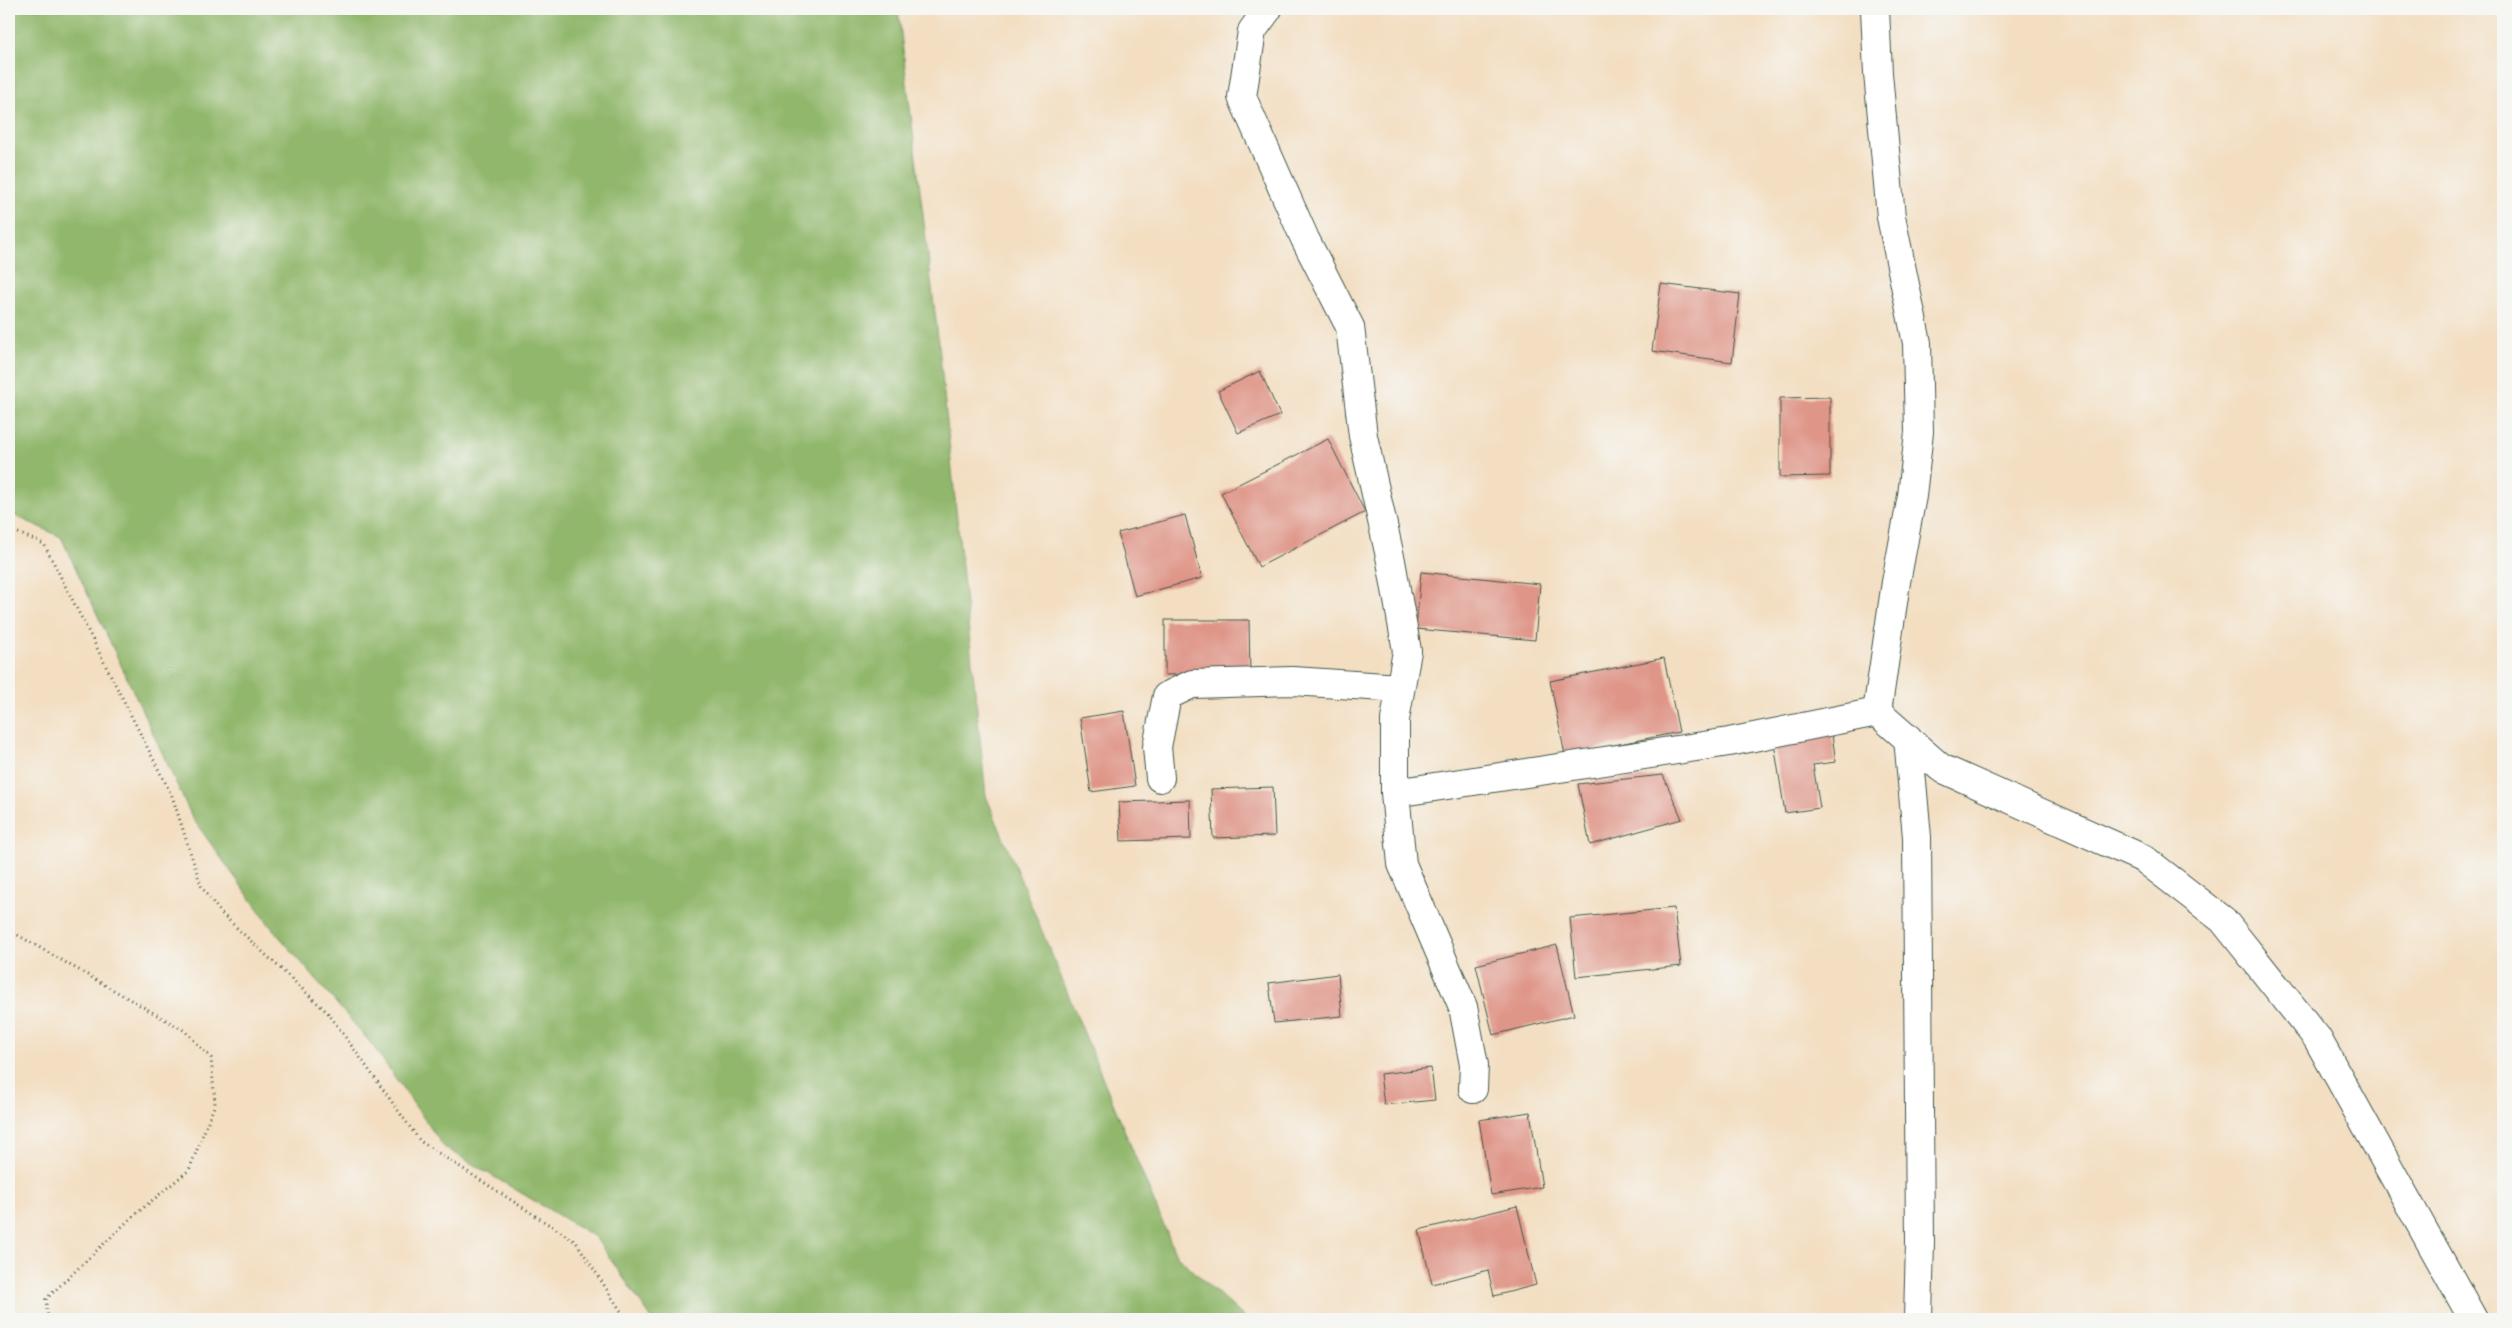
<svg xmlns="http://www.w3.org/2000/svg" width="2512" height="1328" font-family="Dekko,sans-serif">
  <rect width="100%" height="100%" fill="#f6f6f2"/>
  <filter id="ink" filterUnits="userSpaceOnUse"><feTurbulence type="fractalNoise" baseFrequency=".02" numOctaves="2"/><feDisplacementMap in="SourceGraphic" scale="10" xChannelSelector="R" yChannelSelector="G"/><feConvolveMatrix kernelMatrix="1 2 1 2 8 2 1 2 1" color-interpolation-filters="sRGB"/></filter>
  <filter id="wash" filterUnits="userSpaceOnUse"><feTurbulence type="fractalNoise" baseFrequency=".0096" numOctaves="4" result="noise"/><feDisplacementMap in="SourceGraphic" scale="20" xChannelSelector="R" yChannelSelector="G"/><feGaussianBlur stdDeviation="1.12" result="paint"/><feColorMatrix in="noise" values="0 0 0 0 0 0 0 0 0 0 0 0 0 0 0 0 0 1.4 0 .05"/><feComposite in="paint" operator="in"/></filter>
  <g filter="url(#wash)">
    <rect width="100%" height="100%" fill="#f3dec1"/>
    <path fill="#91b76c" stroke="#587a50" d="M9,9H898L939,346L986,796L1176,1255L1246,1319H652L595,1237L444,1147L373,1046L271,927L193,819L61,537L9,513Z"/>
    <g id="blocks">
      <path fill="#df9588" d="M1661,284L1740,294L1732,362L1652,351Z
        M1260,371L1280,415L1238,433L1218,391Z
        M1830,397V476L1780,477V398Z
        M1328,439L1365,512L1259,567L1221,493Z
        M1185,515L1202,578L1135,596L1118,533Z
        M1421,572L1540,584L1535,640L1416,629Z
        M1165,620H1249L1250,674L1165,675Z
        M1664,658L1679,732L1565,755L1550,681Z
        M1124,711L1135,786L1091,792L1080,718Z
        M1832,735L1836,762L1813,765L1820,808L1785,813L1774,743Z
        M1663,775L1682,819L1590,845L1578,784Z
        M1273,787L1275,836L1213,838L1211,789Z
        M1190,800L1191,839L1121,841L1119,802Z
        M1674,908L1681,966L1576,977L1570,918Z
        M1557,945L1574,1015L1493,1035L1476,965Z
        M1338,974L1342,1016L1274,1023L1269,983Z
        M1431,1068L1435,1100L1384,1105L1380,1074Z
        M1530,1112L1542,1187L1491,1195L1479,1120Z
        M1517,1206L1536,1285L1494,1296L1488,1270L1432,1284L1419,1230Z"/>
    </g>
  </g>
  <g filter="url(#ink)">
    <use href="#blocks" fill-opacity="0" stroke="#3f5549" stroke-width="1"/>
    <g fill="none" stroke-linecap="round" stroke-linejoin="round">
      <g stroke="#3f5549" stroke-width="30">
        <path id="minor" d="M1268,9L1252,31L1242,97L1305,239L1350,327L1363,436L1391,561L1407,651L1395,720V793L1729,742L1877,712
          M1875,9L1878,73L1891,217L1917,343L1919,432L1912,496L1896,582L1877,712
          M1877,712L1941,768L2144,859L2223,920L2317,1038L2473,1319
          M1908,738L1917,837L1920,1242L1918,1319
          M1160,778L1157,747L1167,696L1192,684L1293,681L1400,688
          M1395,793L1402,864L1463,1007L1474,1065L1473,1089"/>
      </g>
      <path stroke="#3f5549" stroke-width="3" stroke-dasharray="1 4" stroke-linecap="butt" d="M9,529L44,544L172,796L202,888L221,913L328,1013L420,1141L576,1242L626,1319
        M9,930L185,1031L211,1058L215,1104L189,1170L131,1218L46,1299L48,1319"/>
      <use href="#minor" stroke="#fff" stroke-width="28"/>
    </g>
  </g>
  <rect width="2512" height="1328" fill="none" stroke="#f6f6f2" stroke-width="30"/>
</svg>
